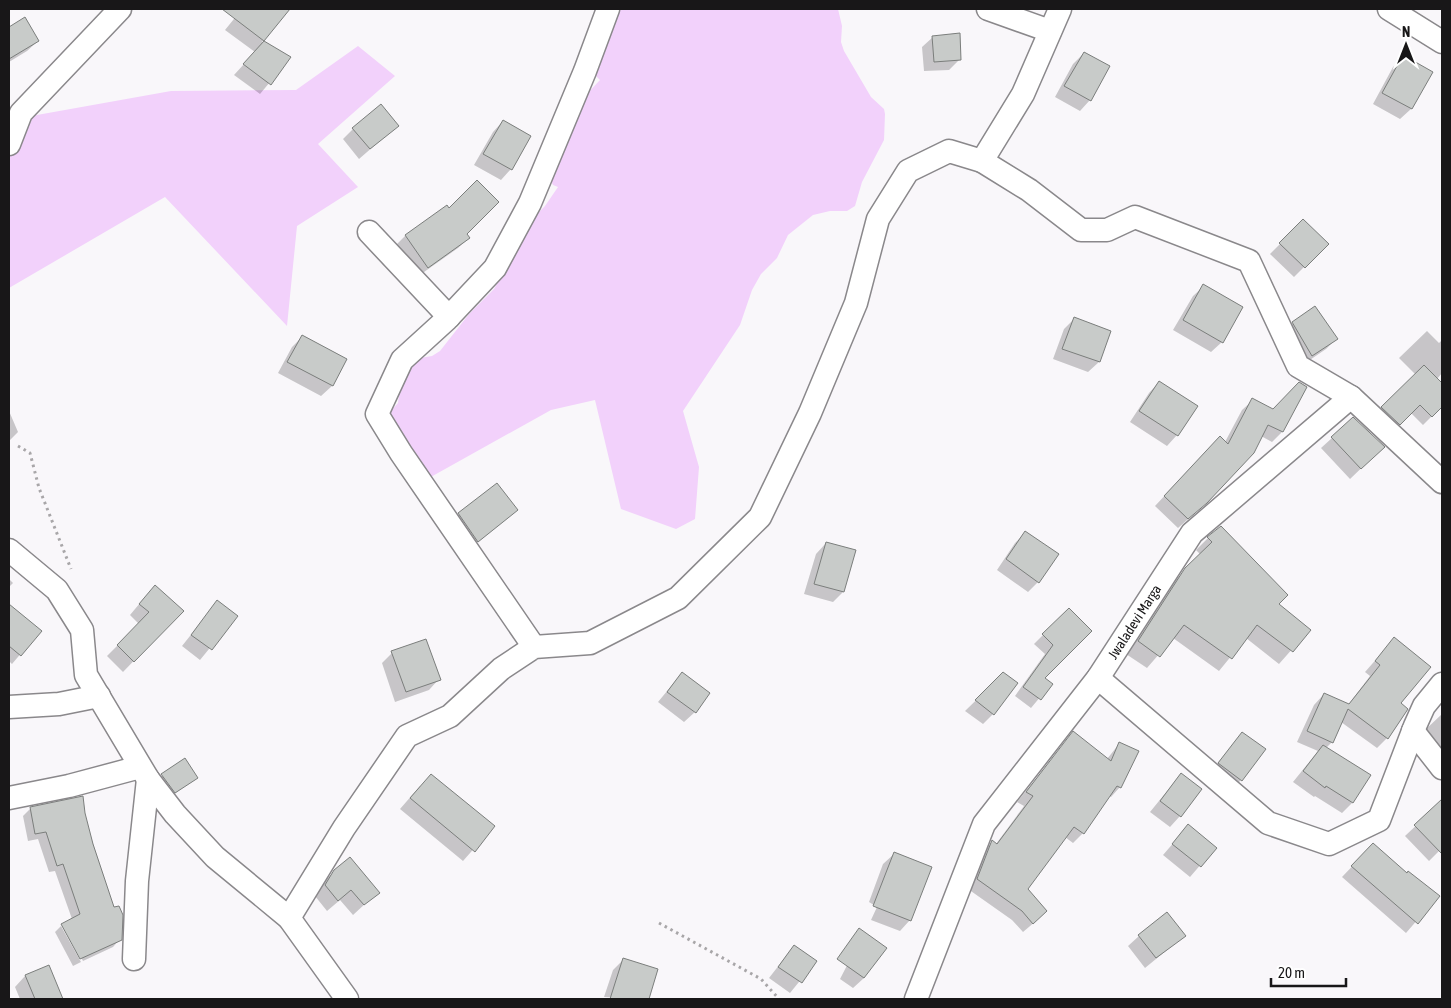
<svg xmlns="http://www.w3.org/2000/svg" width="1451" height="1008" font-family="'Asap Condensed',sans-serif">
  <rect width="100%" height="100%" fill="#f9f7fa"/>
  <path fill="#f2d1fb" d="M614,9H838L842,26L841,42L844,51L871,97L884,109L885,114L884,140L862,182L855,206L847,211H830L813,215L788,235L777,258L761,274L752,290L740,325L683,411L699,467L695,519L676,529L621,509L595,400L551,410L429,478L412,455L389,413L398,403L401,375L420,358L432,356L440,351L469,314L494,289L535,216L545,206L558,187L553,185L550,179L585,96L600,80L595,75Z
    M358,46L395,76L318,144L358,187L297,226L287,326L165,197L9,288V120L171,91L296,90Z"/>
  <path fill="#0003" d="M242,9H288L262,42L290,58L260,94L234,75L255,52L225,30Z
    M25,19L38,41L27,51L9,62V28Z
    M933,37L960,59L949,70L924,71L922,47Z
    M1084,53L1090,100L1080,111L1055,97L1073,64Z
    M1404,57L1431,72L1411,109L1400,119L1373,104L1393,67Z
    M503,121L511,169L501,180L474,165L493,132Z
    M397,126L359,159L343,139L353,129Z
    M446,207L469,238L458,248L417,277L395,246L405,236Z
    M1303,221L1327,244L1294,277L1270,254Z
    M1204,286L1222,342L1211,352L1173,330L1193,296Z
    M1074,319L1110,331L1099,362L1088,372L1053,359L1064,329Z
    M1293,323L1336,339L1326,349L1301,366L1282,334Z
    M1427,331L1439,343L1442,340V373L1437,379L1442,384V406L1423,425L1411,413L1390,432L1373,416L1416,375L1399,358Z
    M302,337L346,360L332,386L321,396L278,373L292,347Z
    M1159,382L1177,435L1167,446L1130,422L1149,393Z
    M1306,387L1282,432L1272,442L1261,436L1196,512L1178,528L1155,506L1210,447L1225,442L1242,410L1253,400L1273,410Z
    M9,411L18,432L9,441Z
    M1332,438L1373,457L1350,479L1321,448Z
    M516,510L467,551L449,525L459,514Z
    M1025,533L1038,582L1028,592L997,570L1015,543Z
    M1208,538L1277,604L1309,630L1279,664L1246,638L1219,671L1173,638L1147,668L1126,654L1173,582L1201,555L1196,550Z
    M826,543L843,592L833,602L804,594L816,554Z
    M9,579L13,583L9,587Z
    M145,597L182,611L123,672L107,656L139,624L130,615Z
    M217,602L236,616L200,660L182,646Z
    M9,606L40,631L12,664L9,661Z
    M1069,609L1043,678L1051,684L1031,708L1015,696L1045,654L1034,644Z
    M1394,639L1399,704L1387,738L1377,748L1341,722L1332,742L1326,748L1352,803L1342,813L1315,796L1314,797L1293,782L1318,751L1297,742L1314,705L1324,694L1348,705L1370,676L1365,672Z
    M392,653L439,679L429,690L395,702L382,663Z
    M682,673L695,712L684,722L658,702Z
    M1003,674L993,714L983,724L965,711Z
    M1442,714V762L1424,731Z
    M1073,733L1107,759L1119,744L1120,787L1111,797L1109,796L1083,833L1073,843L1065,837L1027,889L1036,921L1023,932L1012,920L968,889L982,852L992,842L996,844L1024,806L1017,802Z
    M1242,733L1241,780L1231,790L1209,774Z
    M184,759L196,778L170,797L157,780Z
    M1181,774L1180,816L1170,827L1150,812Z
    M420,786L493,827L463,861L400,809Z
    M1439,804L1442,806V848L1429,861L1405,836Z
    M31,808L83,813L114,909L120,939L113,947L83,961L64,925H61L72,919L55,871L49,872L38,839L28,841L23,816Z
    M1188,826L1215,848L1190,877L1163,855Z
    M894,854L910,920L900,931L871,920L877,907L869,902L883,864Z
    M1363,855L1407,875L1438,896L1406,933L1342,877Z
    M335,871L378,892L353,915L340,900L327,911L315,896L323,882Z
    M61,926L81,962L73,966L55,932Z
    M1139,936H1184L1145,968L1128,946Z
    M794,946L816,961L790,993L769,978Z
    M857,946L864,978L853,988L840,979Z
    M623,960L657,970L647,999L604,997L613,970Z
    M48,966L62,999H20L15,987L25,976Z"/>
  <path fill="#c8cbc9" stroke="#7b7e7c" d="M222,9H290L264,41Z
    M25,17L39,41L9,59V27Z
    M960,33L961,60L934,62L932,36Z
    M264,41L291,57L271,85L243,64Z
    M1084,52L1110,66L1091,101L1064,86Z
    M1403,55L1433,72L1412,109L1382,93Z
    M381,104L399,126L370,149L352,128Z
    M503,120L531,136L512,170L483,154Z
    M477,180L499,202L467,234L470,238L428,268L405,235L447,205L449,208Z
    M1303,219L1329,244L1305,268L1279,243Z
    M1203,284L1243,307L1223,343L1183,320Z
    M1315,306L1338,339L1312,356L1292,322Z
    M1074,317L1111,331L1100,362L1062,349Z
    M302,335L347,359L333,386L287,362Z
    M1424,365L1442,383V407L1432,417L1420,405L1400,425L1381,407Z
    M1159,381L1198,406L1178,436L1139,411Z
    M1299,382L1307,387L1283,432L1268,425L1254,453L1207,503L1188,519L1164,496L1220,436L1228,444L1252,398L1273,409Z
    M1353,417L1385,447L1361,469L1331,437Z
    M497,483L518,510L478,542L458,513Z
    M1221,526L1288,595L1279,604L1311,630L1293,652L1257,625L1232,659L1184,625L1160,657L1138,641L1185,568L1212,542L1207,537Z
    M1025,531L1059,554L1039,583L1006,559Z
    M826,542L856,550L844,592L814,584Z
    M155,585L184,611L134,662L117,645L149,612L139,604Z
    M217,600L238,616L212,650L191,635Z
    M9,604L42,631L21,656L9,646Z
    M1069,608L1092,631L1045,678L1053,684L1041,700L1023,687L1053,645L1042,634Z
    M1394,637L1431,667L1401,703L1408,709L1388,739L1348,709L1333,743L1307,731L1324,693L1349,704L1380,665L1375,661Z
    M426,639L441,680L406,692L391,651Z
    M682,672L710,693L696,713L667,692Z
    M1003,672L1018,683L994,715L975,700Z
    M1073,731L1111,761L1119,742L1139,751L1121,788L1117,786L1084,834L1074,827L1028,889L1047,911L1033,924L1022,911L977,879L992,840L997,844L1033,796L1026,792Z
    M1242,732L1266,749L1242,781L1218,763Z
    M1323,745L1371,775L1353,803L1326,786L1325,788L1303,771Z
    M185,758L198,778L175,793L161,774Z
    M1181,773L1202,789L1181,817L1160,801Z
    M431,774L495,826L475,852L410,798Z
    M83,796L85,813L93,844L114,907L119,906L123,915L122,940L80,959L61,924L80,914L63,864L57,866L46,832L35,834L30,807Z
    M1442,799V854L1414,825Z
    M1188,824L1217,848L1201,867L1172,844Z
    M1373,843L1407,873L1408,871L1440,896L1418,924L1351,866Z
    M894,852L932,867L911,921L873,906Z
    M350,857L380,893L364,905L351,890L338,901L325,885L334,870Z
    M1167,912L1186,936L1156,958L1138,935Z
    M859,928L887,948L864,978L837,959Z
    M794,945L817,961L802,983L778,967Z
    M623,958L658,969L649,999H610Z
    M49,965L63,999H35L25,975Z"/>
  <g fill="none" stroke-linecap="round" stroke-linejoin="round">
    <g stroke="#8a888b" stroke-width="25">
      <g id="minor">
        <path d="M988,9L1050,31"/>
        <path d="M1389,9L1442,42"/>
        <path d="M9,144L21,113L120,9"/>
        <path d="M982,161L1029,190L1081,230H1107L1135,217L1249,261L1298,366L1351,397"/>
        <path d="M369,232L449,317"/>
        <path d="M9,550L57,590L82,630L86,675L148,779L175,814L215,857L289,918L347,999"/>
        <path d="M534,647L401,453L377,414L402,360L447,319L495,268L530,203L585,71L608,9"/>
        <path d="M1098,678L1268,823L1329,844L1379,820L1415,726L1424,706L1442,684"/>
        <path d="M9,707L59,704L99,696"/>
        <path d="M1413,731L1442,768"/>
        <path d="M9,798L69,786L140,767"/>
        <path d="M289,918L344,828L407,736L450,716L501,669L534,647L590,643L678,598L760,517L810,413L856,303L878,219L908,171L949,151L982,161L1023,94L1060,9"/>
        <path d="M134,959L137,881L148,779"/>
        <path id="s1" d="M916,999L984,824L1098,678L1192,533L1351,397L1442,482"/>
      </g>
    </g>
    <path stroke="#a8a6a8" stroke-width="3" stroke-dasharray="2.5 4" stroke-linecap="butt" d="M18,446L30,453L39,488L71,569
      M659,923L761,979L779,999"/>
    <use href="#minor" stroke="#fff" stroke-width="22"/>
  </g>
  <g text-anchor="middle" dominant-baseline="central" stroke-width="4.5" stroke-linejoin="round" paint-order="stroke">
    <g font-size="14" fill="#181718" stroke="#fff">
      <text stroke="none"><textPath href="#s1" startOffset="440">Jwaladevi Marga</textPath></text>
    </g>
  </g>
  <rect width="1451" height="1008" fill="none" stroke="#181718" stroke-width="20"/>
  <g transform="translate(1406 45)" stroke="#ffffff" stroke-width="4" paint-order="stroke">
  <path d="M0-4L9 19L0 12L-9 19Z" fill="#181718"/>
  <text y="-8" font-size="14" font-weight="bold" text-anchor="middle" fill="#181718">N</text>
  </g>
  <path d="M1271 978v8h75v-8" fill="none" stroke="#181718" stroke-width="2.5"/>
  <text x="1278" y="978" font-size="15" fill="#181718" stroke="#ffffff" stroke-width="4" paint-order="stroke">20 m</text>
</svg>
